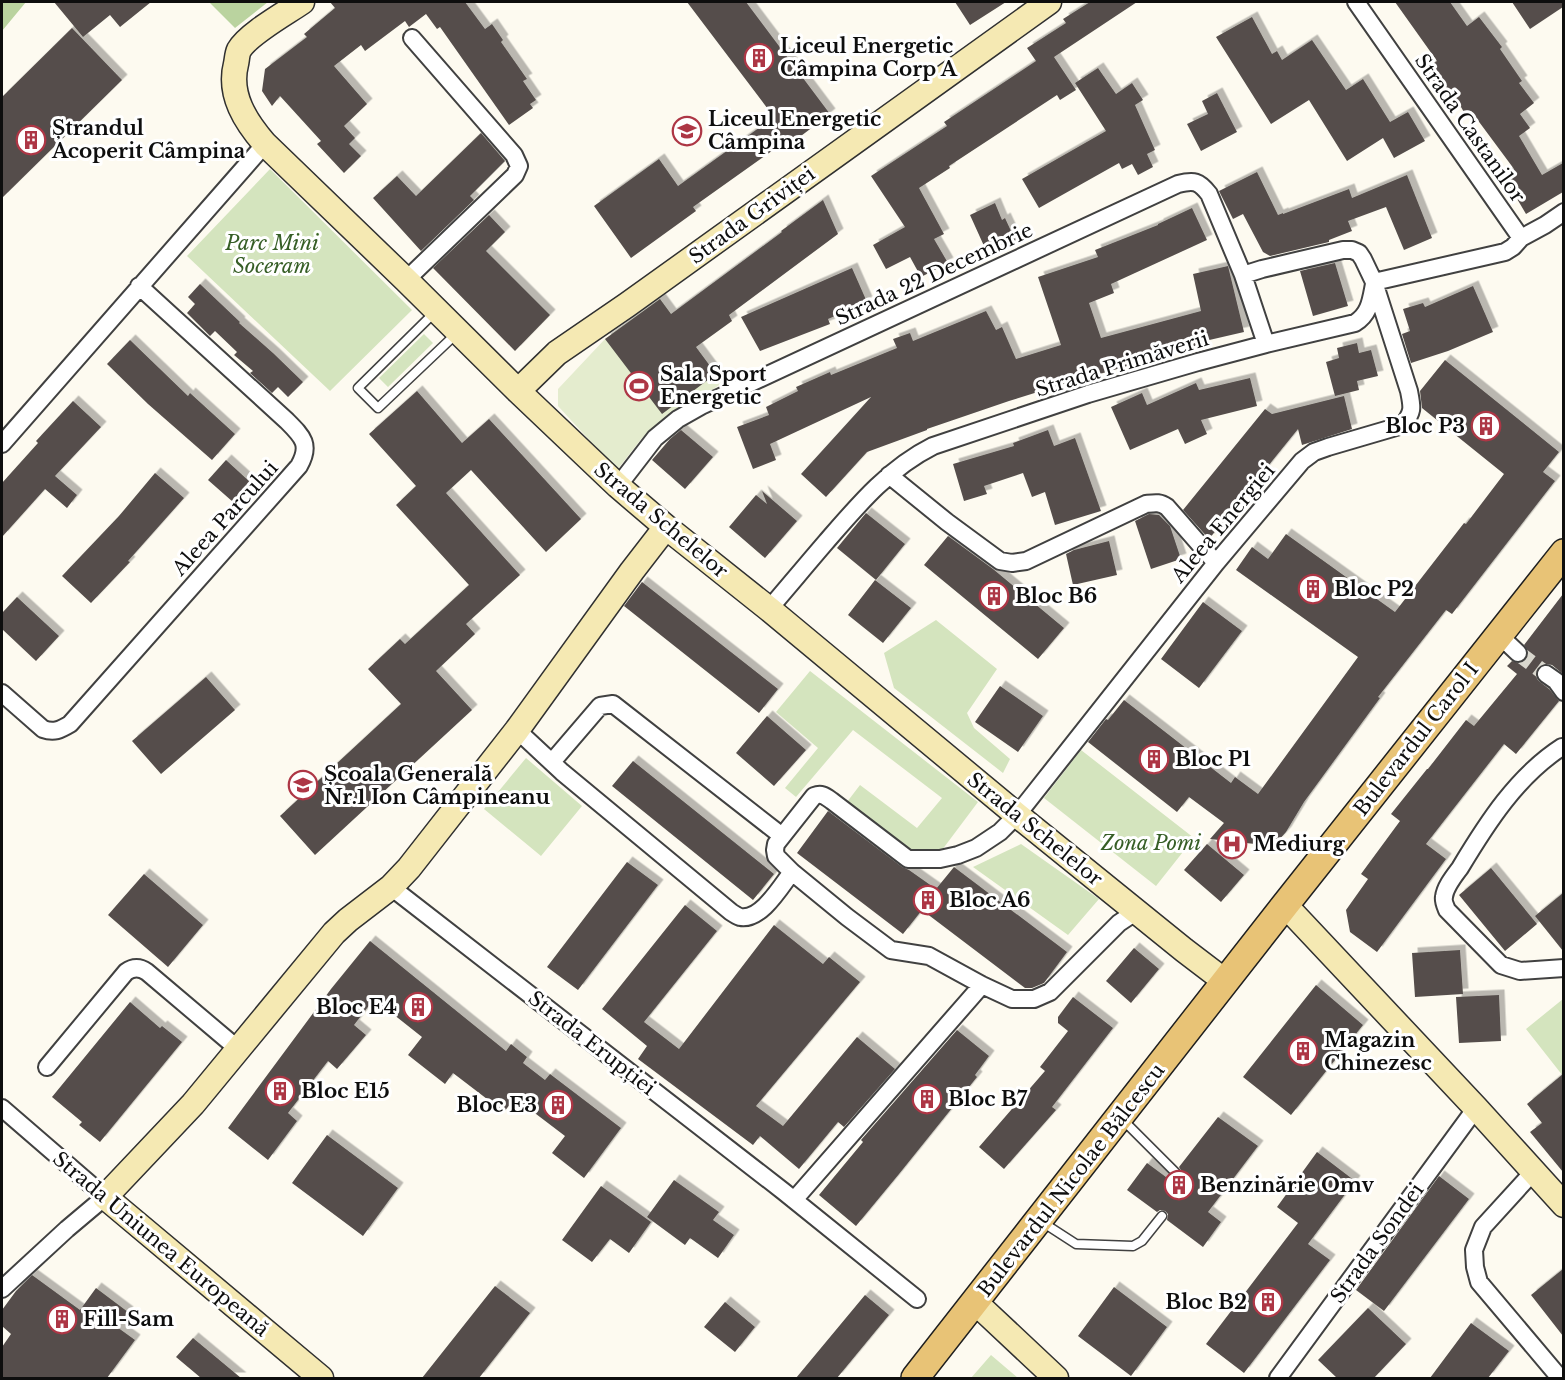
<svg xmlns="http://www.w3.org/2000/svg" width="1565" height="1380" font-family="'Libre Baskerville',serif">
  <defs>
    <filter id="shadow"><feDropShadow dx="5.5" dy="-5.5" stdDeviation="0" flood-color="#0004"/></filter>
  </defs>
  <rect width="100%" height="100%" fill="#fdfaf0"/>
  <path fill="#d4e4be" d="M270,169L412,310L330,391L187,256Z
    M424,334L433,343L388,387L379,378Z
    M936,620L997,669L967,713L974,728L1010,759L1003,773L894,688L884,653Z
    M810,671L978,802L942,850L917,856L847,802L860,785L917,828L942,798L853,730L796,797L785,788L818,748L776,712Z
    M1081,750L1194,838L1156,886L1044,798Z
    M526,758L582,806L541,856L484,809Z
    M1021,844L1099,899L1068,935L973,867Z
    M1563,999V1076L1526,1029Z
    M991,1355L1018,1378H971Z"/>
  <path fill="#bad39f" d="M2,2H26L2,31Z
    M209,2H268L235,28Z"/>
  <path fill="#e4ecce" d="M660,299L722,383L642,438L617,470L558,406V389L605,339Z"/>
  <path fill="#554e4b" filter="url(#shadow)" d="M54,2H151L120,27L110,15L83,37Z
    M330,2H465L485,29L492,24L503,40L501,42L527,79L523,81L536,100L530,104L533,108L509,125L440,27L437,29L426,14L409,27L405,21L365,51L361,45L334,66L367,104L344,126L355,138L349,144L361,156L344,173L317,144L321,141L280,96L272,106L262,91L265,69L307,37L304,34L335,8Z
    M687,2H746L830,114L793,142L790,138L693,207L696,211L631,258L594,206L659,159L678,186L774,117Z
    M955,2H1006L970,25Z
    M1090,2H1137L1054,57L1076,90L1060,100L1057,95L949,166L950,168L919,188L944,234L934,239L948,263L921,277L910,257L886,269L873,245L905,227L871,176L947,126L944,122L1036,61L1027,48L1066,23L1063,19Z
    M1395,2H1450L1467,26L1479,17L1502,47L1500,49L1522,81L1519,83L1534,103L1520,114L1530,128L1519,136L1542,175L1563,163V192L1526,214L1503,175L1514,169L1471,111L1465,114L1461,107L1454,111L1425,70L1437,61Z
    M1512,2H1563V7L1530,29Z
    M1252,17L1272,54L1277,51L1282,60L1312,40L1346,90L1363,79L1390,122L1408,112L1425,141L1394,158L1383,138L1347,161L1309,100L1271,124L1216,37Z
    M72,28L122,80L2,198V97Z
    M1098,68L1116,94L1132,83L1143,100L1135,105L1155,150L1147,154L1153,167L1138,175L1132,164L1122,169L1119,163L1039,208L1022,179L1106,131L1075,83Z
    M1217,93L1237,132L1201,151L1187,124L1208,114L1202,101Z
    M481,133L505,161L470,196L474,200L421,251L373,198L397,176L416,196Z
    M1257,172L1278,215L1283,213V214L1349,189L1352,198L1407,175L1432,238L1404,250L1386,207L1348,221L1352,231L1329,240V242L1270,256L1263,252L1243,214L1233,219L1219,191Z
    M823,200L838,234L729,315L732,321L696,347L716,374L662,414L605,339L660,299L671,314L782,232L781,231Z
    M995,203L1002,220L1005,218L1017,244L989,257L970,215Z
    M1192,208L1207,240L1111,284L1114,293L1089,303L1101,338L1201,311L1193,274L1228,266L1244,332L1205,341V344L1089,377V376L1009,401L927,429V430L867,452L826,497L801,474L871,397L770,444L776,460L753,469L737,427L769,415L766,407L798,391L796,387L830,372L831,375L897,348L893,339L910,333L913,341L986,311L996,330L1002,327L1016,359L1061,345L1038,277L1098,257L1095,250L1158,225V224Z
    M489,215L505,232L486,251L550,315L515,351L433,268Z
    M1335,263L1348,306L1313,316L1300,271Z
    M852,268L867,302L828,319L830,324L760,351L741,317Z
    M200,284L240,322L239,323L273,353L303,382L288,397L278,387L272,393L250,373L253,371L234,355L237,352L215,331L210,336L187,313L195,304L188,297Z
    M1473,286L1493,332L1448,351L1411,363L1402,334L1410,331L1403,309L1423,303L1425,307Z
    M130,340L188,396L190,393L235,434L212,460L148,404L107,364Z
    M1357,343L1359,353L1371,350L1378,376L1357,381L1359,390L1335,396L1326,362L1339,358L1337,348Z
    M1445,360L1559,452L1543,472L1555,481L1452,614L1446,610L1378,697L1380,698L1304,802L1286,832L1278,841L1264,845L1210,839L1224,823L1189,797L1177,812L1088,742L1106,719L1108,720L1124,700L1231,783L1235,777L1258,794L1358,657L1236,570L1252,547L1268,559L1286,534L1395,612L1464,523L1466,524L1504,474L1422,408L1420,391Z
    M1250,378L1257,406L1201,420L1207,434L1185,444L1178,429L1130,450L1111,407L1142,393L1147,405L1196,383L1199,390Z
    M417,391L462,443L489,419L581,519L546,552L471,470L446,493L520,575L466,624L475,634L436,671L472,710L315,855L280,816L401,704L368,669L400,639L405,644L469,585L396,505L416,486L369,434Z
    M1344,396L1352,429L1302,445L1298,429L1209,539L1183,510L1265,409L1272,414Z
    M73,401L101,427L55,476L77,495L67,508L45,489L2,537V483L38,443L36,441Z
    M681,430L713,457L685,489L652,460L670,439Z
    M1048,430L1054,446L1075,438L1101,511L1055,525L1045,492L1032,497L1023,473L984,486L987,494L964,501L953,464L1014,446L1013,443Z
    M226,460L250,482L233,502L208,480Z
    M155,473L184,498L128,561L130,562L91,603L62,576L119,516Z
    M762,491L797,521L765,558L729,527L756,495L767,504Z
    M866,513L905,544L876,580L837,548Z
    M1149,514L1159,515L1170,526L1181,559L1151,569L1135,521Z
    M948,536L993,569L1064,628L1038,659L924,565Z
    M1109,541L1117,575L1073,585L1066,554L1074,550Z
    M875,580L911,608L883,643L848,615Z
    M642,582L778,689L759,713L624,606Z
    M1563,594V674L1552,665L1546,664H1542L1538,668L1536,674L1537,679L1540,682L1549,689L1559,701L1516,754L1504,744L1426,844L1446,859L1377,952L1350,932L1346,910L1368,879L1361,874L1400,821L1391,814L1427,769H1428L1466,720L1474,726L1517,674L1507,666L1512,661L1520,663L1526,660L1528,656V651L1524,645Z
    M17,597L59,636L36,661L2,629V613Z
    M1203,602L1242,631L1199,688L1161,659Z
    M206,677L235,710L161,774L132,741Z
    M1000,686L1043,716L1018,752L975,722Z
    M767,716L806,750L774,786L736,753Z
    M633,761L774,874L753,900L612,786Z
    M828,811L902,867L909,870L936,889L954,867L1067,952L1044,983L1032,988H1025L922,910L903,934L797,853Z
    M1207,844L1244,875L1221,902L1184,870Z
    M627,862L658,885L578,990L547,967Z
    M1491,868L1537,924L1505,951L1459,895Z
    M144,874L203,925L168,967L108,915Z
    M1563,893V951L1535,916Z
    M685,905L717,931L644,1022L679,1049L774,925L823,964L829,957L860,982L756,1106L783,1126L857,1037L895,1069L844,1127L838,1122L799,1169L760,1136L753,1145L638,1059L647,1046L602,1009Z
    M370,941L506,1051L511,1044L527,1057L523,1063L545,1080L550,1074L621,1128L584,1178L552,1153L565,1136L515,1098L504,1112L453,1073L445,1084L408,1055L422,1037L374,999L354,1025L366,1035L337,1069L328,1061L288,1113L297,1121L268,1160L228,1128L331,989Z
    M1134,948L1159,969L1131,1003L1106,981Z
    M1460,950L1463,994L1415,997L1412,953Z
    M1316,985L1363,1025L1291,1115L1243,1077Z
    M1499,995L1501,1041L1459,1043L1456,997Z
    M1073,997L1113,1028L1052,1107L1056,1110L1004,1169L979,1147L1045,1071L1040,1067L1068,1031L1058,1023V1017Z
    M130,1002L160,1028L162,1026L182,1042L100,1142L79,1125L82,1122L52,1097Z
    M957,1030L989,1056L975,1075L977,1077L899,1174L856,1226L819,1195L863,1142L861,1140Z
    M1563,1074V1172L1530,1132L1542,1123L1527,1104Z
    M1218,1117L1258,1146L1208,1212L1221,1222L1203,1247L1167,1220L1168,1214L1165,1211L1160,1210L1157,1212L1127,1190L1147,1163L1170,1180L1172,1178L1175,1179L1180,1178L1182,1172L1179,1167Z
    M327,1135L398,1188L363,1236L292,1183Z
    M1317,1152L1355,1181L1308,1244L1330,1260L1244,1373L1206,1344L1298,1223L1277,1207Z
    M1439,1176L1469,1199L1384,1311L1356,1290Z
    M674,1180L719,1212L713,1220L734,1235L718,1258L690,1238L685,1245L647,1217Z
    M601,1186L651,1222L629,1253L610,1239L592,1262L562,1240Z
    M1563,1269V1336L1531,1295Z
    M32,1275L80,1310L96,1288L128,1312L117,1327L135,1340L107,1378H2V1347L11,1334L2,1326V1310L16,1291Z
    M495,1286L530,1313L479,1378H422Z
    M1114,1287L1167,1327L1131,1376L1078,1336Z
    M865,1295L889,1315L837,1378H796Z
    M725,1302L755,1327L735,1352L704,1327Z
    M1368,1308L1406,1344L1374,1378H1337L1318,1360Z
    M1471,1323L1509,1351L1488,1378H1430Z
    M193,1338L241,1378H201L176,1357Z"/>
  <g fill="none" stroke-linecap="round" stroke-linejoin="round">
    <path stroke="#d9d7ce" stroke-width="16" stroke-dasharray="16 8" stroke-linecap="butt" d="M1518,653L1546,674"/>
    <g stroke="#414141" stroke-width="11">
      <path id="lane" d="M436,311L358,388L378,408L456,334
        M1123,1120L1176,1173
        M1042,1222L1076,1244L1133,1246L1142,1241L1162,1216"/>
    </g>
    <g stroke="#414141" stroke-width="20">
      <path id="street" d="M1356,2L1521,238
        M406,280L515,175L519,166L514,155L412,38
        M1374,282L1505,252L1513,247L1521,238L1545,225L1564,212
        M2,444L265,144
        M889,475L947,522L1000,561L1012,563L1026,561L1146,504C1155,503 1160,502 1167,507L1216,563
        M618,486L655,438L678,419L701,406L1178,184C1194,180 1199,181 1209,194L1243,275L1266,344
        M769,609C788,587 807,564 826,542C858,505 889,468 933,446L1088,394L1198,362L1266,344L1355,323C1370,314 1371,299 1374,284
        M1499,635L1518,653
        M1546,674L1556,681L1564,692
        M2,693L43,729C54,733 60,730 70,724L299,466C311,445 303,437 287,421L139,286
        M517,730L562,772L731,912C734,914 737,916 740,917C761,921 781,886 792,872
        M1564,748L1562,747C1517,776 1487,823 1460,868C1454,876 1445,887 1444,897C1443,901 1445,905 1447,910L1501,965L1520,971L1564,968
        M552,762L600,706L613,704L782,836
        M391,887L783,1191L917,1299
        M1137,911L1119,923L1050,992L1034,999H1012L982,985L929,956L891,950L847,917L792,872L776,856L775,850L776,844L814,796C822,793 825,796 832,801L908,859H940L958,855L976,848L1000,832L1017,815L1216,563L1302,461L1314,452L1328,447L1403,425C1414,411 1412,407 1409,391L1374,282L1363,259L1359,253L1352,250H1343L1262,269L1243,275
        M47,1067L126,972C133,967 140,967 147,972L238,1049
        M2,1108L105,1197L67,1229L2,1289
        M1534,1171L1483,1227L1474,1250L1475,1267L1479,1282L1560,1378
        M794,1200L982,985
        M1278,1378L1476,1108"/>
    </g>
    <g stroke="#303030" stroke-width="27">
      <path id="secondary" d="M302,2C286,13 248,34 239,50C237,54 237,60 236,64C228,95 246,122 265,144L406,280L518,391L618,486L666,527L769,609L1017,815L1184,950L1226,982
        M518,391L557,353L627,305L1049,2
        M1285,905L1476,1108L1564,1205
        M976,1303L1056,1378
        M321,1378L105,1197L193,1104L334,933L348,920L391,887L409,868L517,730L632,571L666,527"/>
    </g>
    <g stroke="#1f1f1f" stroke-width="30">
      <path id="primary" d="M915,1378L1285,905L1564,553"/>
    </g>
    <use href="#lane" stroke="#fff" stroke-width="8"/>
    <use href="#street" stroke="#fff" stroke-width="16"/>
    <use href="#secondary" stroke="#f5e9b3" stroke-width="24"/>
    <use href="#primary" stroke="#e8c376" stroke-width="27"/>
  </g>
  <defs>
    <g id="building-ring" transform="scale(1.5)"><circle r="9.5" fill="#fff" stroke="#ad3645" stroke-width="1.5"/><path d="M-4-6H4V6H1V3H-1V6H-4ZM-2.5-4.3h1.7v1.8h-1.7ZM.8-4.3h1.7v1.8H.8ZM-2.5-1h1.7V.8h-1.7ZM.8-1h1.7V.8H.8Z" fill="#ad3645"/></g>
    <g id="school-ring" transform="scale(1.5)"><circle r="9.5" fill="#fff" stroke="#ad3645" stroke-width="1.5"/><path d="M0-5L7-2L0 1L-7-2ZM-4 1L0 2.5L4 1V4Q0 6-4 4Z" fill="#ad3645"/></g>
    <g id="stadium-ring" transform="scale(1.5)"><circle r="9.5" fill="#fff" stroke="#ad3645" stroke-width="1.5"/><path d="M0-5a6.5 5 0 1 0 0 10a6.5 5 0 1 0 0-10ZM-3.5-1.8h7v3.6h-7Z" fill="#ad3645"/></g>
    <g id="hospital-ring" transform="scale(1.5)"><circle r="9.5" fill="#fff" stroke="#ad3645" stroke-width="1.5"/><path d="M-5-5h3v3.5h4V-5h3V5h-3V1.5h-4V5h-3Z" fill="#ad3645"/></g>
  </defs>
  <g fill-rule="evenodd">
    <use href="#building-ring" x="759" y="58"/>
    <use href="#school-ring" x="687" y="131"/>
    <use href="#building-ring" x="31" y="140"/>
    <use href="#stadium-ring" x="639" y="386"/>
    <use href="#building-ring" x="1486" y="426"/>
    <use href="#building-ring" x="1313" y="589"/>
    <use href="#building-ring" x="994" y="596"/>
    <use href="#building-ring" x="1154" y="759"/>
    <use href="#school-ring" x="303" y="785"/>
    <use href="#hospital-ring" x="1232" y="844"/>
    <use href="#building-ring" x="928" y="900"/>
    <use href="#building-ring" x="418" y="1007"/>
    <use href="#building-ring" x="1303" y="1051"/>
    <use href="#building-ring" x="280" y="1091"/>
    <use href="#building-ring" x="927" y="1099"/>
    <use href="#building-ring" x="558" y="1105"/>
    <use href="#building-ring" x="1179" y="1185"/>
    <use href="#building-ring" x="1268" y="1302"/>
    <use href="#building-ring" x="62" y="1319"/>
  </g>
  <g text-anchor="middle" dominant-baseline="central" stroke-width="6" stroke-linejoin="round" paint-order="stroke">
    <g font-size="20" font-weight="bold" fill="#0e0e0e" stroke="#fff" text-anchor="start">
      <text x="780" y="46">Liceul Energetic<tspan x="780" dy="23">Câmpina Corp A</tspan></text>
      <text x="708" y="119">Liceul Energetic<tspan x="708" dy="23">Câmpina</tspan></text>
      <text x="52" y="128">Ștrandul<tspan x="52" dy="23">Acoperit Câmpina</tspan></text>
      <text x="660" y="374">Sala Sport<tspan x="660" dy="23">Energetic</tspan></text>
      <text x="1465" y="426" text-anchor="end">Bloc P3</text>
      <text x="1334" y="589">Bloc P2</text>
      <text x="1015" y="596">Bloc B6</text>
      <text x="1175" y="759">Bloc P1</text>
      <text x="324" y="774">Școala Generală<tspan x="324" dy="23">Nr.1 Ion Câmpineanu</tspan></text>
      <text x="1253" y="844">Mediurg</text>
      <text x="949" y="900">Bloc A6</text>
      <text x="397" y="1007" text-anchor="end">Bloc E4</text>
      <text x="1324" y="1040">Magazin<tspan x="1324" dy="23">Chinezesc</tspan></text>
      <text x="301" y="1091">Bloc E15</text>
      <text x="948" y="1099">Bloc B7</text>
      <text x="537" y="1105" text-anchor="end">Bloc E3</text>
      <text x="1200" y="1185">Benzinărie Omv</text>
      <text x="1247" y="1302" text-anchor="end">Bloc B2</text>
      <text x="83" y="1319">Fill-Sam</text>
    </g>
    <g font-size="20" fill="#0e0e0e" stroke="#fff">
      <text transform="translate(1470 128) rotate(55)">Strada Castanilor</text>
      <text transform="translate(752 215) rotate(-36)">Strada Griviței</text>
      <text transform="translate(934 274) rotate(-25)">Strada 22 Decembrie</text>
      <text transform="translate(1122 364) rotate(-17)">Strada Primăverii</text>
      <text transform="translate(225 518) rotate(-48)">Aleea Parcului</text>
      <text transform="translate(661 520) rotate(40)">Strada Schelelor</text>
      <text transform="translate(1223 523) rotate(-50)">Aleea Energiei</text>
      <text transform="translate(1416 739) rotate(-52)">Bulevardul Carol I</text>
      <text transform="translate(1035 829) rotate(39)">Strada Schelelor</text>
      <text transform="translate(592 1043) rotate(38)">Strada Erupției</text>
      <text transform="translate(1071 1180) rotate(-52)">Bulevardul Nicolae Bălcescu</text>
      <text transform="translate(1377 1243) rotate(-54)">Strada Sondei</text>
      <text transform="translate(161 1244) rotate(40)">Strada Uniunea Europeană</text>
    </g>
    <g font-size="20" font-style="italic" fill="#365e26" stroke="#fff">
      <text x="272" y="243">Parc Mini<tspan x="272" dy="23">Soceram</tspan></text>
      <text x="1151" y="843">Zona Pomi</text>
    </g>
  </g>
  <rect width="1565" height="1380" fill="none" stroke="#0e0e0e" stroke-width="6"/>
</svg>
